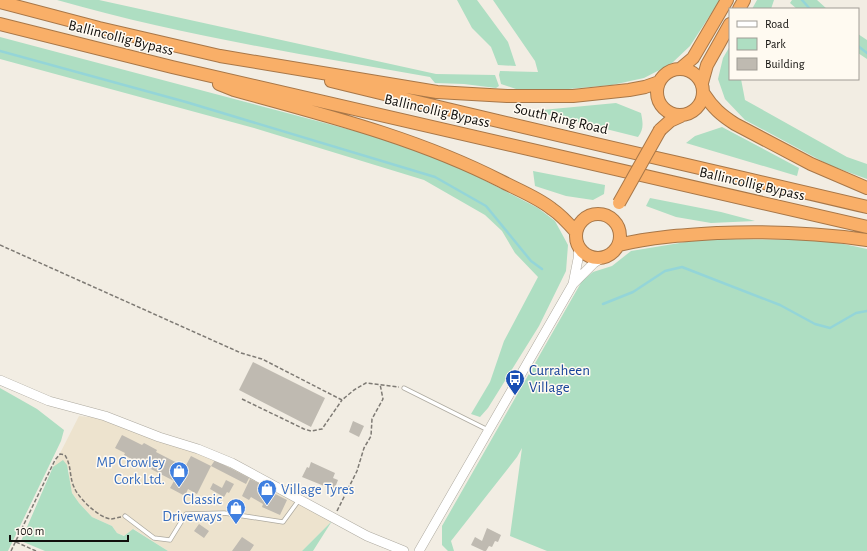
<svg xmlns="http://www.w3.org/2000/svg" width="867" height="551" font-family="'Alegreya Sans',sans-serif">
  <rect width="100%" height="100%" fill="#f2ede3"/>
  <path fill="#ede3ce" d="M79,416L98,418L215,459L332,521L302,551H168L134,529L125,536L117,533L112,526L92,517L79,503L72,493L69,478V470L53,467Z"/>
  <path fill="#aedec2" d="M57,0H99L436,74L495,75L499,86L496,88L464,84L435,83L430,77C305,55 179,35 57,0Z
    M457,0H477L508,42L516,66L498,65L491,47L472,28Z
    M493,0H720L690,46L671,64L644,78L612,85L558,90H519L501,84L499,75L500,71L538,72L535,61Z
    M757,0H774L771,9H752Z
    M792,0H817L827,9H797L790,3Z
    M858,34L867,40V59L858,53Z
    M0,37L370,135L455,165L538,208L555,221L568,245L566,271L539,326L488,408L480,417L471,414L490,382L504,341L538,277L515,253L502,231L485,215L424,180L254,128L0,59Z
    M730,46V79H741L745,100L847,157L867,164V179L829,165L745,120L725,99L718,79L723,58Z
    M616,103L641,113C643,123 644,129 638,137L538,112L542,110Z
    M722,127L799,168L797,176L686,143L695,136Z
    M533,171L605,185L604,194L593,200L566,196L535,186Z
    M650,198L721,212L755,221L711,223L676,217L646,206Z
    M704,239L825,240L867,249V551H547L510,536L522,448L517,457L451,541L454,551H448L442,545V526L582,281L593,272L612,266L631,251Z
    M0,388L37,409L64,430L61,441L8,551H0Z
    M63,460L67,465L72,493L79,503L92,517L112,526L117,533L124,536L133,529L168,551H45L21,541L53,467Z
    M332,521L313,551H302Z"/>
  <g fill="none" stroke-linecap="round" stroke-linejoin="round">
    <path stroke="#94d5d8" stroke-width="2.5" d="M802,0L810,9
      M858,46L867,53
      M0,51L186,102L435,177L486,206L531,261L542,269
      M603,304L633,292L665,271L682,267L780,305L815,324L830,328L856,313L867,311"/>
  </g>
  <path fill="#bfbab1" d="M253,362L325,398L311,427L239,390Z
    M353,421L364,426L359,437L349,432Z
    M122,435L142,445L144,443L157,450L156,452L185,467L191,456L211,466L197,494L188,489L185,496L170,488L174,481L124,455L125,453L115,448Z
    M215,460L249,478L246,484L211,466Z
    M311,462L335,473L333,478L338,480L334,490L302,477L307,467L309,468Z
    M250,479L261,484L260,486L287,500L280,515L262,507L263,504L251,497L249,500L242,496Z
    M226,480L234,484L229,493L227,492L224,497L210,489L213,483L222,488Z
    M199,524L209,531L204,538L194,531Z
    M487,528L501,535L498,542L495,541L492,547L489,546L486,551H484L471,545L475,537L482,541Z
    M242,537L254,545L250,551H232Z"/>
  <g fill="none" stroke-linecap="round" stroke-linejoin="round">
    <g stroke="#ada99f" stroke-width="5">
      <path id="lane" d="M404,388L488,430
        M125,516L154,538L170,540L186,514L224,513L283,522L299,500"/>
    </g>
    <g stroke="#ada99f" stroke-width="10">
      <path id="secondary" d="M573,284L578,259L579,248
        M0,380L49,401L105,416L159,437L198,449L232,463L367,536L404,551
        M419,551L573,284L594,263L602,258"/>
    </g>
    <g stroke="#a87748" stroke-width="14">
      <path id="highway" d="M0,2L99,28L220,56L437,92L507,96H573L629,90L645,87L659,82
        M739,9L744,0
        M0,24L172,67L867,227
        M657 92a23 23 0 1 1 46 0a23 23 0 1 1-46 0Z
        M680,69L693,58L727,0
        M331,81C510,125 689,165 867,207
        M702,83L707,65L730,24
        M219,84L234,90C325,115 417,138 501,181C518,190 537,197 552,209C561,215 569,224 576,232
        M704,94C713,108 721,115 735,124L811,164L867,188
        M660,130L670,121L681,116
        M576 236a22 22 0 1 1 44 0a22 22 0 1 1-44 0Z
        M619,245C651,237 685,235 718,233C768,231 817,233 867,240"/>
    </g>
    <path stroke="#7e7a74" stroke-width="1.5" stroke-dasharray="4 2" stroke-linecap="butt" d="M0,245L241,353L262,359L342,400L354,390L366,383L399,387
      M242,399L304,429L311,431L322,429L342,400
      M337,511L357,471L364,448L371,436L372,419L383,399L380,384
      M16,542L36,551
      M11,551L55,460L60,454L65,455C72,467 69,476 74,487C78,498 99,518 111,519C114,519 118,517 121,517"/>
    <use href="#lane" stroke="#fff" stroke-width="3.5"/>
    <use href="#secondary" stroke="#fff" stroke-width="9"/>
    <use href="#highway" stroke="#f9af68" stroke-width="12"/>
    <g stroke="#a87748" stroke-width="14" stroke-linecap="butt">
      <path id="highway-bridge" d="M619,203L660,130"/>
    </g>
    <use href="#highway-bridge" stroke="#f9af68" stroke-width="12"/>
  </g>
  <defs>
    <g id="bus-pin" transform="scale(1)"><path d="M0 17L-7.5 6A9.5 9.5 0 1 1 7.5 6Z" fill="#1a4fb4" stroke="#fffaf1"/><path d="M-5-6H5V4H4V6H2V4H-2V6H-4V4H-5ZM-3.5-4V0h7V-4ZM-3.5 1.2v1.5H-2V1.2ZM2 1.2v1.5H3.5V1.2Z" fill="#fff"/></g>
    <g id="shop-pin" transform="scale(1)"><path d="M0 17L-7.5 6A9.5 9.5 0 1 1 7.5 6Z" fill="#3f7fe0" stroke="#fffaf1"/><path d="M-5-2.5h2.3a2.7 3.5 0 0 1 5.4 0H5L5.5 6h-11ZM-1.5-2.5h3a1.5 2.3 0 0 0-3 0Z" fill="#fff"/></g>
  </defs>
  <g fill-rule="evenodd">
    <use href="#bus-pin" x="515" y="379"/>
    <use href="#shop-pin" x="179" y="471"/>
    <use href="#shop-pin" x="267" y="489"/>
    <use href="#shop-pin" x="236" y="508"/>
  </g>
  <g text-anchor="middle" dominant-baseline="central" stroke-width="3" stroke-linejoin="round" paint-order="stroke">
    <g font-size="15" fill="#110f0c" stroke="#fffaf1">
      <text transform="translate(121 38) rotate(14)">Ballincollig Bypass</text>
      <text transform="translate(437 111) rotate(13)">Ballincollig Bypass</text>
      <text transform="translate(561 119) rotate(13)">South Ring Road</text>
      <text transform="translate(752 184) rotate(13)">Ballincollig Bypass</text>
    </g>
    <g font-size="15" fill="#164399" stroke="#fffaf1" text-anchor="start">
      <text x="529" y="370">Curraheen<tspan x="529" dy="17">Village</tspan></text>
    </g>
    <g font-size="15" fill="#366cbe" stroke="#fffaf1" text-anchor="end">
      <text x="165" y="462">MP Crowley<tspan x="165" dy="17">Cork Ltd.</tspan></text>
      <text x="281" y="489" text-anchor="start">Village Tyres</text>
      <text x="222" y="499">Classic<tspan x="222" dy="17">Driveways</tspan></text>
    </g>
  </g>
  <rect x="729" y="8" width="130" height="72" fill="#fffaf1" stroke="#a09c95"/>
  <rect x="737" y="21" width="20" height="6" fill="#ffffff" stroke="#a09c95"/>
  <text x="765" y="28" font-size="12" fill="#110f0c">Road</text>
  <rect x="737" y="38" width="20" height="12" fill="#aedec2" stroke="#a09c95"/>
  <text x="765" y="48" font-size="12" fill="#110f0c">Park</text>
  <rect x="737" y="58" width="20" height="12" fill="#bfbab1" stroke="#a09c95"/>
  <text x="765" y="68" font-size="12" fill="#110f0c">Building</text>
  <path d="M10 535v6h118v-6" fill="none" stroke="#110f0c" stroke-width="2"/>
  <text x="16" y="535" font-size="12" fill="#110f0c" stroke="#fffaf1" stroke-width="3" paint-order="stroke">100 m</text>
</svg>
